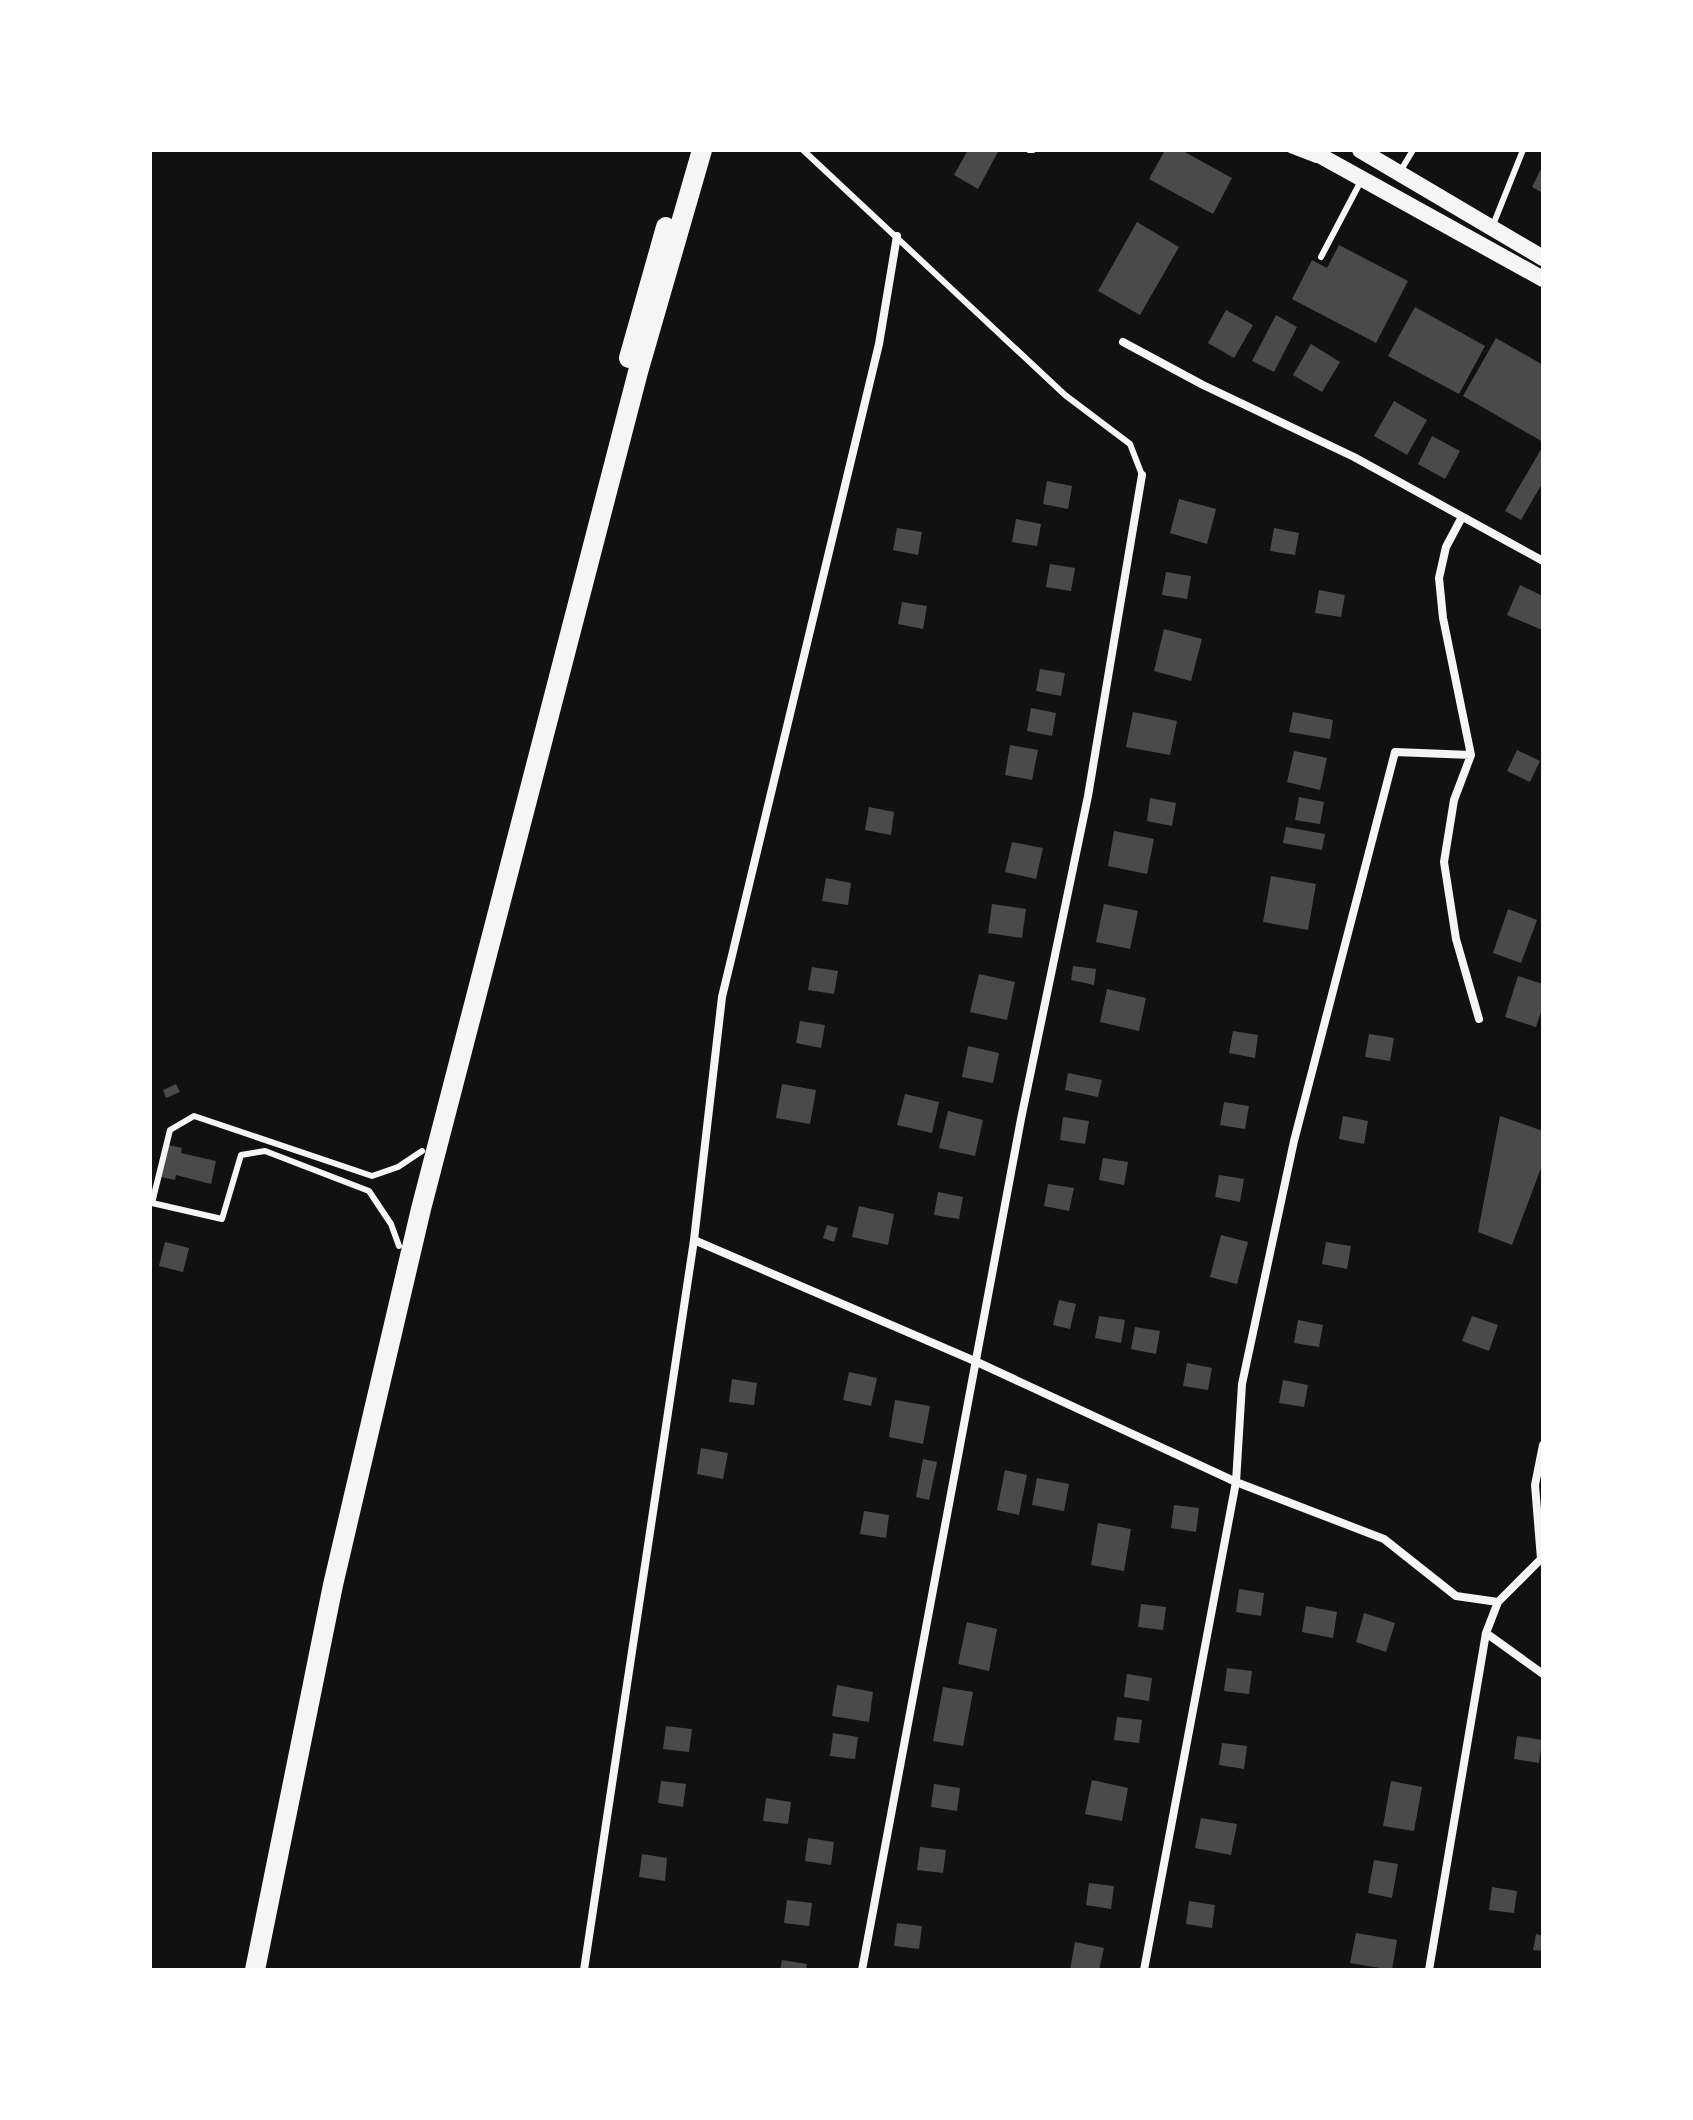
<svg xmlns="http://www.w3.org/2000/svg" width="1693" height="2120" font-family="Commissioner,sans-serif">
  <rect width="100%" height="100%" fill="#111"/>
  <path fill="#4a4a4a" d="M968,150H999L978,189L954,175Z
    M1165,150H1181L1232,178L1213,214L1149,179Z
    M1543,165V193L1532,187Z
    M1137,222L1179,247L1140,315L1098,291Z
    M1339,245L1408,281L1376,343L1292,299L1312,260L1327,268Z
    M1415,307L1485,346L1459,394L1388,356Z
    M1226,310L1253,325L1234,358L1208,343Z
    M1276,315L1297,327L1274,372L1252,361Z
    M1496,338L1543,365V442L1463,396Z
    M1311,344L1340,362L1322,392L1293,375Z
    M1394,401L1427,420L1407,455L1374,436Z
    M1432,436L1460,451L1445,479L1418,464Z
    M1543,446V482L1521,520L1505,511Z
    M1047,481L1072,486L1068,509L1043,504Z
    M1179,499L1216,509L1207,544L1170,533Z
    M1016,519L1041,524L1037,546L1012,542Z
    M897,528L922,532L918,555L893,550Z
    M1274,528L1299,533L1295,555L1270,551Z
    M1050,564L1075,568L1071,591L1046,587Z
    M1166,572L1191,576L1187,599L1162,595Z
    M1520,585L1543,596L1542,630L1507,615Z
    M1319,590L1345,595L1341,617L1315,613Z
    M902,602L927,606L923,629L898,624Z
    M1164,629L1202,639L1191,681L1154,671Z
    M1040,669L1065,673L1061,696L1036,691Z
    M1031,708L1056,713L1052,736L1027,731Z
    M1133,712L1177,721L1170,755L1126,747Z
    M1293,712L1333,720L1330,739L1289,732Z
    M1010,745L1038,750L1032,780L1005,775Z
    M1517,750L1540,761L1530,782L1507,771Z
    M1294,751L1327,758L1320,790L1287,782Z
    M1299,797L1324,802L1320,824L1295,820Z
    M1150,798L1176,803L1172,826L1147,821Z
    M869,807L894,812L891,835L865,830Z
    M1286,827L1325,834L1322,850L1283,843Z
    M1114,831L1154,839L1147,874L1108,866Z
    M1012,842L1043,848L1036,879L1005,872Z
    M1271,876L1316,884L1308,930L1263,922Z
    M826,878L851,883L848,905L822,901Z
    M992,904L1026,909L1022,938L988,933Z
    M1104,904L1138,911L1130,949L1096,942Z
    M1508,909L1537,920L1521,963L1493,953Z
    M1073,966L1096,969L1094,985L1071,980Z
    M812,967L838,971L834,994L808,990Z
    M979,974L1015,982L1007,1020L970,1012Z
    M1518,976L1543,984V1006L1536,1027L1505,1017Z
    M1107,989L1146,998L1139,1031L1100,1022Z
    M800,1021L825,1025L821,1048L796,1043Z
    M1233,1031L1258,1035L1255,1058L1229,1053Z
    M1369,1034L1394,1038L1390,1061L1365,1057Z
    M968,1046L999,1053L993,1083L962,1077Z
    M1068,1073L1102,1080L1098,1097L1065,1090Z
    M176,1084L180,1092L166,1098L163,1090Z
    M782,1084L816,1090L810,1124L776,1118Z
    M905,1094L939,1102L932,1133L897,1125Z
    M1224,1102L1249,1106L1245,1129L1220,1125Z
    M948,1111L983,1120L975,1156L939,1148Z
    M1343,1116L1368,1121L1364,1144L1339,1139Z
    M1500,1116L1543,1131V1163L1512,1245L1478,1232Z
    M1063,1117L1089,1121L1085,1144L1060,1140Z
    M168,1145L182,1148L181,1153L216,1161L211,1184L176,1175L175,1180L161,1177Z
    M1103,1158L1128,1162L1124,1185L1099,1180Z
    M1219,1175L1244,1179L1240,1202L1215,1197Z
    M1048,1184L1074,1188L1069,1211L1044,1206Z
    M938,1192L963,1197L959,1219L934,1215Z
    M859,1206L894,1214L888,1245L852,1237Z
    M827,1225L838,1228L834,1242L823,1238Z
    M1221,1235L1248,1242L1237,1284L1210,1277Z
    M165,1242L189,1248L183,1272L159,1266Z
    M1326,1242L1351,1246L1347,1269L1322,1264Z
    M1059,1300L1076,1304L1070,1329L1053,1325Z
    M1099,1316L1125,1320L1121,1343L1095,1338Z
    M1472,1316L1498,1325L1489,1351L1462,1341Z
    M1298,1320L1323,1325L1319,1347L1294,1343Z
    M1135,1327L1160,1331L1156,1354L1131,1349Z
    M1187,1363L1212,1368L1208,1390L1183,1386Z
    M849,1372L877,1378L871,1406L843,1400Z
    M732,1379L757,1383L754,1405L729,1402Z
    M1283,1380L1308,1385L1304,1407L1279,1403Z
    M895,1400L930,1406L923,1444L889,1437Z
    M701,1448L728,1453L723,1479L697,1474Z
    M923,1459L937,1462L929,1500L916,1497Z
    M1005,1470L1027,1475L1019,1515L997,1510Z
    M1037,1478L1069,1484L1064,1511L1032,1505Z
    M1174,1505L1199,1508L1196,1532L1171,1528Z
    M864,1511L889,1515L886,1538L860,1534Z
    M1098,1523L1131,1529L1124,1571L1091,1565Z
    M1239,1589L1264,1593L1261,1616L1236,1612Z
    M1141,1604L1166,1607L1163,1630L1138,1627Z
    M1306,1606L1337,1612L1333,1638L1302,1632Z
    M1364,1613L1395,1623L1386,1652L1356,1642Z
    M967,1622L997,1629L989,1671L958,1664Z
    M1227,1668L1252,1671L1249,1694L1224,1691Z
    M1127,1674L1152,1678L1149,1701L1124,1697Z
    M837,1685L873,1692L869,1722L832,1716Z
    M943,1687L973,1692L963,1746L933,1741Z
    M1117,1717L1142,1720L1139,1743L1114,1740Z
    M666,1726L692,1729L689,1752L663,1749Z
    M833,1733L858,1737L855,1759L830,1756Z
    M1517,1736L1542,1740L1539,1763L1514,1759Z
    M1222,1743L1247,1746L1244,1769L1219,1765Z
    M1092,1780L1128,1788L1122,1821L1085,1814Z
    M661,1781L686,1784L683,1807L658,1803Z
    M1391,1781L1422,1787L1414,1831L1383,1826Z
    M934,1784L960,1788L957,1811L931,1807Z
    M766,1798L791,1802L788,1824L763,1821Z
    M1201,1818L1237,1824L1231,1855L1195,1848Z
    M808,1838L834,1842L831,1865L805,1861Z
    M920,1847L946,1850L943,1873L917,1870Z
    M642,1854L667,1858L665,1881L639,1877Z
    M1374,1860L1398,1864L1392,1898L1368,1893Z
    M1089,1883L1114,1886L1111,1909L1086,1905Z
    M1492,1887L1517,1891L1514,1913L1489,1910Z
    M787,1900L812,1903L809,1926L784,1923Z
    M1189,1901L1215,1905L1212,1928L1186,1924Z
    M897,1923L922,1926L919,1949L894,1946Z
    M1356,1933L1397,1940L1392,1970L1350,1963Z
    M1536,1934L1543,1936V1951L1533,1950Z
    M1075,1942L1104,1948L1099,1970H1070Z
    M782,1960L807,1964L806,1970H780Z"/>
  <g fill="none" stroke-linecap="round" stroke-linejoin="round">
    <path stroke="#f5f5f5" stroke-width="6" d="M803,150L1065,395L1130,444L1142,475
      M1029,150H1033
      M1290,150L1316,160
      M1401,170L1413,150
      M1493,225L1523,150
      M1321,257L1362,179
      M399,1246L391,1224L369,1191L265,1151L241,1155L222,1219L152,1203L170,1130L194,1116L372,1176L398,1167L422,1151"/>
    <path stroke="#f5f5f5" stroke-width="8" d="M1123,342L1203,385L1354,457L1543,561
      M1462,517L1446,547L1439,578L1443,618L1471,755L1454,800L1444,862L1456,939L1479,1019
      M694,1240L977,1362L1236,1482L1384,1539L1456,1596L1498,1602
      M1486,1633L1543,1674
      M584,1970L694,1240L722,997L879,344L897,236
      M862,1970L1021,1119L1088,796L1142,475
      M1144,1970L1236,1482L1242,1384L1294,1141L1395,752L1471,755
      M1429,1970L1486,1633L1498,1602L1541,1559L1535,1485L1543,1445"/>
    <path stroke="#f5f5f5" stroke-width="16" d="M1310,150L1543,279
      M1360,150L1543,258"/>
    <path stroke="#f5f5f5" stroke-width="20" d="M629,358L666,227
      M255,1970L333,1585L421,1209L638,372L702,150"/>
  </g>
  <rect width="1693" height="2120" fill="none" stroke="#ffffff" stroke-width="304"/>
</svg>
